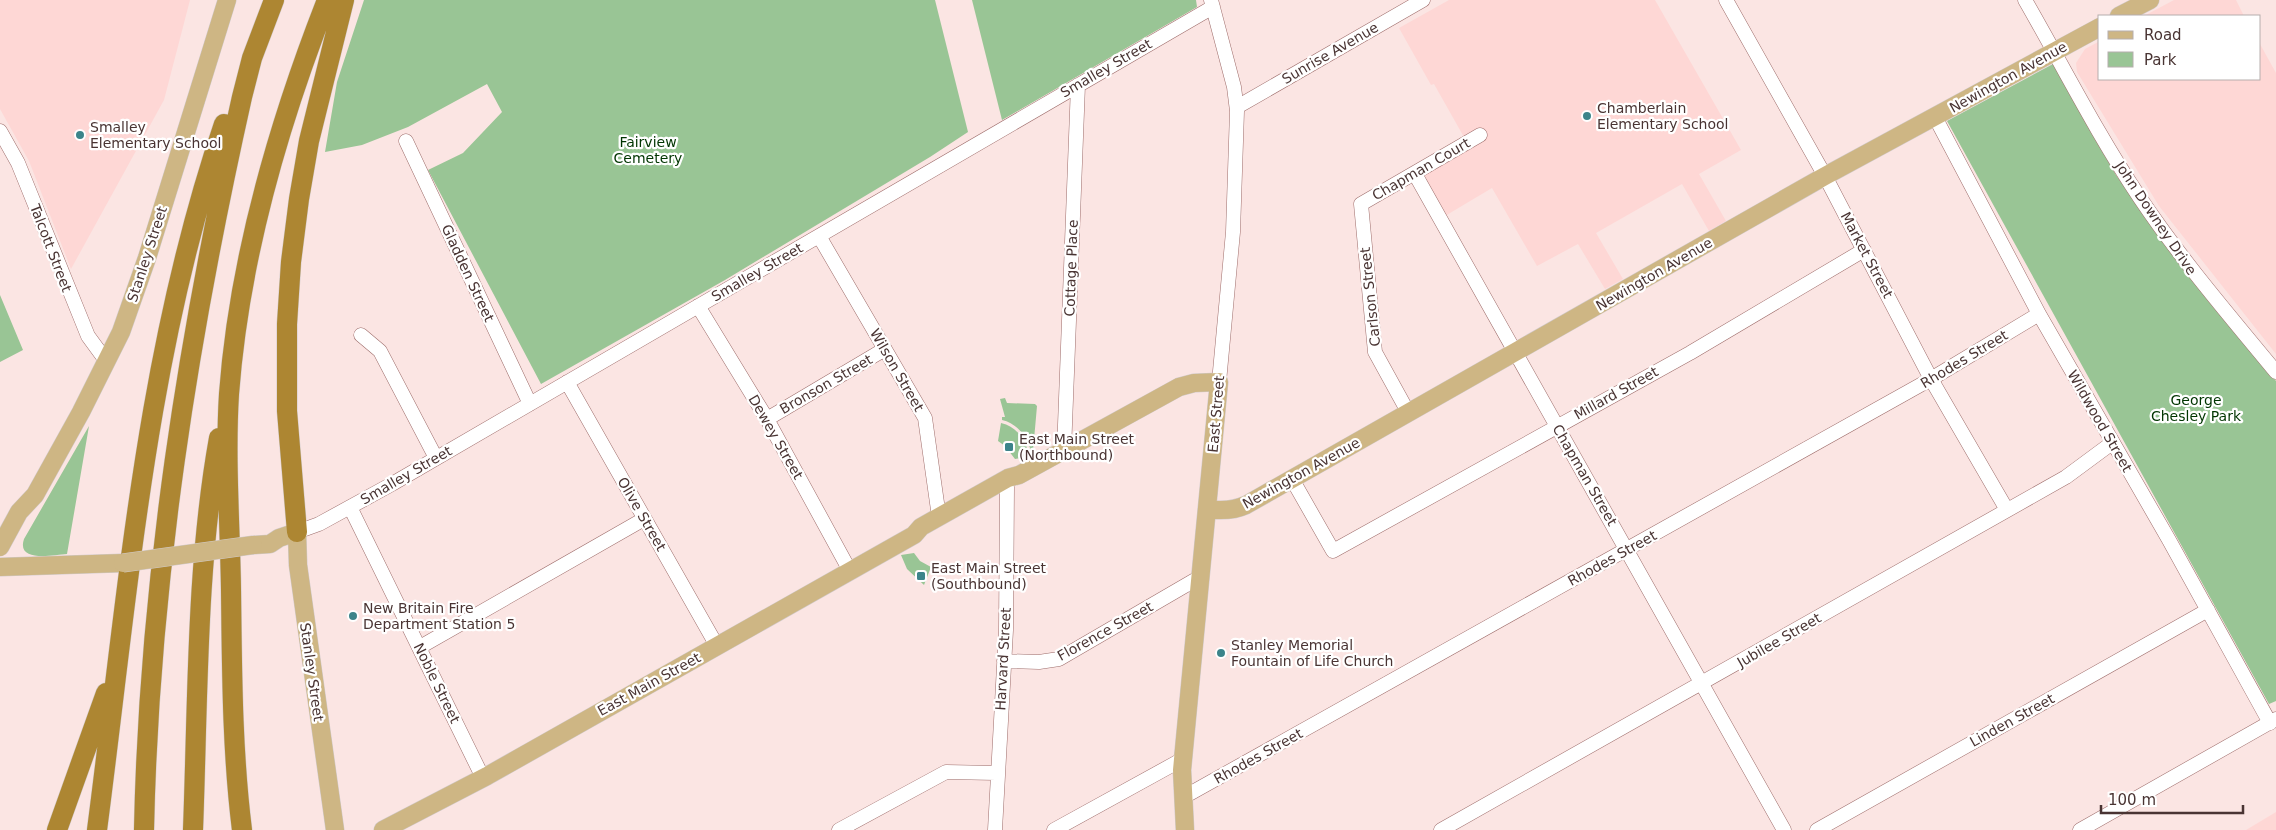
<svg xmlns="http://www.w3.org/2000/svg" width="2276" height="830" font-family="'DejaVu Sans',sans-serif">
  <rect width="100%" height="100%" fill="#fbe5e3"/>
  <path fill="#fed7d5" d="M0,0H190L164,100L71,269L29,161L0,109Z
    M1449,0H1655L1741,150L1699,174L1726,221L1709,231L1682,184L1596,233L1623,279L1605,289L1578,244L1537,266L1492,188L1445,216L1424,174L1469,146L1434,84L1431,85L1399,28Z
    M2174,0H2236L2244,16H2144Z
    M2100,41V79H2260V44L2276,73V354L2159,206L2077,72L2076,63L2085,49Z
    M2276,812V830H2246Z"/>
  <path fill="#99c595" d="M364,0H935L968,132L930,157L725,280L541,384L428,170L463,153L502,112L487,84L408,127L362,145L325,152L337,82Z
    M972,0H1196L1197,7L1002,120Z
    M2053,64L2116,175L2209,302L2276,381V701L2269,704L1947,121Z
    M0,295L23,350L0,362Z
    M1005,398L1007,403L1035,404L1037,406L1033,451H1031C1027,437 1017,423 1002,420V417H1005L1000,399Z
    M1001,423C1018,427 1026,441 1030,457L1015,459L1005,446L998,441Z
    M89,426L67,554C53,555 16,563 24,539Z
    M914,553L920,561L931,567L924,585L907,569L901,555Z"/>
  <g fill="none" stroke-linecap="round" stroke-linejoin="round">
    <g stroke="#9e6d6b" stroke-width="15">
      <path id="minor" d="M1211,0L1234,87L1237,111L1233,232L1219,382
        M1726,0L1825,176L1931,379L2007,510
        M2025,0C2063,66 2097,134 2140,198C2181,259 2229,315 2276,372
        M1237,107L1423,0
        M1935,117L2039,314L2169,540L2270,723
        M0,131L18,163L88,336L107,362
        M406,141L530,404
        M1415,174L1784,830
        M819,236L925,418L939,517
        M698,306L767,419L850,571
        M361,335L380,351L436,458
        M567,382L717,646
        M1408,412L1375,352L1361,204L1480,135
        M767,419L885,349
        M1064,451L1078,85
        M1292,479L1333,551L1690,353L1864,250
        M350,507L483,778
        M297,532L319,524L392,484L1213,7
        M420,647L644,519
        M1004,661L1039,662L1059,659L1200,577
        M1182,798L1931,379L2039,314
        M839,830L946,772L996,773
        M995,830L1006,630L1007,487
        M1054,830L1183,759
        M1441,830L2066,477L2112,443
        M1817,830L2208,610
        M2080,830L2276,719"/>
    </g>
    <g stroke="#d0caca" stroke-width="19">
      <path id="major" d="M2119,16L2150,0
        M1207,509C1221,511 1233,511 1246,505L1825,176L2100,27
        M253,545L270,544L279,538L297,532L298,565L335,830
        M0,547L19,512L35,495L81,412L121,332L147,258L227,0
        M0,567L123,563
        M383,830L487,776L914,535L921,527L1008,478L1019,475L1179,387L1194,383L1219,382L1182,770L1185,830"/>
    </g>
    <g stroke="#d0caca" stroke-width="21">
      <path id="highway" d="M297,532L287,411V324L291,262L299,199L309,141L344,0
        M57,830L106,693
        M97,830C128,593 146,352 224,124
        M144,830C149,583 188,338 242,97L252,58L274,0
        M193,830C198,700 196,566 219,438
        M242,830C232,750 232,669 231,589C230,524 225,458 229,394C239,259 278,125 327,0"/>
    </g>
    <use href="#minor" stroke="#fff" stroke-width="14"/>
    <use href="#major" stroke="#ceb684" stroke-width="18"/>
    <use href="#highway" stroke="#ad8632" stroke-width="20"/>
    <g stroke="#d0caca" stroke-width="19" stroke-linecap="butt">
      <path id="major-bridge" d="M123,563L253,545"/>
    </g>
    <use href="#major-bridge" stroke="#ceb684" stroke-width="18"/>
  </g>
  <g fill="#3c848a" stroke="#fff" stroke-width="2">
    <circle cx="1587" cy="116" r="5"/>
    <circle cx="80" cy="135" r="5"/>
    <rect x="1004" y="442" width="10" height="10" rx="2.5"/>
    <rect x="916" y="571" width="10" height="10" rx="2.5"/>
    <circle cx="353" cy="616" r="5"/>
    <circle cx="1221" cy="653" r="5"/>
  </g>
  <g text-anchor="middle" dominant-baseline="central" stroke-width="4.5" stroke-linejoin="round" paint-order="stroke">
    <g font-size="14" fill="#493433" stroke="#fff">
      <text transform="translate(1330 53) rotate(-30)">Sunrise Avenue</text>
      <text transform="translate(1106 68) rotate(-30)">Smalley Street</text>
      <text transform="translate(2008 77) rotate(-29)">Newington Avenue</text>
      <text transform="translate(1421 169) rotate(-30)">Chapman Court</text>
      <text transform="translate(2156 218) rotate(56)">John Downey Drive</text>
      <text transform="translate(51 248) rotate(69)">Talcott Street</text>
      <text transform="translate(147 254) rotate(-72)">Stanley Street</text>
      <text transform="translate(1867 255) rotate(62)">Market Street</text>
      <text transform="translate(1071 268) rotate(-88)">Cottage Place</text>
      <text transform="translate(757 272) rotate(-30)">Smalley Street</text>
      <text transform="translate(468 273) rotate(65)">Gladden Street</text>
      <text transform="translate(1654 274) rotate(-30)">Newington Avenue</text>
      <text transform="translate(1370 297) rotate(-96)">Carlson Street</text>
      <text transform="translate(1964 359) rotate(-31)">Rhodes Street</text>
      <text transform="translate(897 370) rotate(60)">Wilson Street</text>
      <text transform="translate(826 384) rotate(-30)">Bronson Street</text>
      <text transform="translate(1616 393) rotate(-29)">Millard Street</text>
      <text transform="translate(1216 414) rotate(-85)">East Street</text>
      <text transform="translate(2100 421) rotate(60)">Wildwood Street</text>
      <text transform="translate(776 437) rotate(60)">Dewey Street</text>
      <text transform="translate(1301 473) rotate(-29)">Newington Avenue</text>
      <text transform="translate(406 475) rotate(-30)">Smalley Street</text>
      <text transform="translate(1585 475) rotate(60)">Chapman Street</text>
      <text transform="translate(642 514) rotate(60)">Olive Street</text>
      <text transform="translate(1612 558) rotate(-29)">Rhodes Street</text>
      <text transform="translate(1105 631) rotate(-29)">Florence Street</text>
      <text transform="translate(1779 640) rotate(-30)">Jubilee Street</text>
      <text transform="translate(1003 659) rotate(-87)">Harvard Street</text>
      <text transform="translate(312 672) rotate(82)">Stanley Street</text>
      <text transform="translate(437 683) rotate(64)">Noble Street</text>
      <text transform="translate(649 684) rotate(-29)">East Main Street</text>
      <text transform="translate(2012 720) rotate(-29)">Linden Street</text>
      <text transform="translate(1258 756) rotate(-29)">Rhodes Street</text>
    </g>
    <g font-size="14" fill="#493433" stroke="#fff" text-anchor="start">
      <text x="1597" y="108">Chamberlain<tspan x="1597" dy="16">Elementary School</tspan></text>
      <text x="90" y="127">Smalley<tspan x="90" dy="16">Elementary School</tspan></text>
      <text x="1019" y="439">East Main Street<tspan x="1019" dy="16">(Northbound)</tspan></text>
      <text x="931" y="568">East Main Street<tspan x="931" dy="16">(Southbound)</tspan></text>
      <text x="363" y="608">New Britain Fire<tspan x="363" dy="16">Department Station 5</tspan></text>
      <text x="1231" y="645">Stanley Memorial<tspan x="1231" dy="16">Fountain of Life Church</tspan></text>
    </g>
    <g font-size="14" fill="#003500" stroke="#fff">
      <text x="648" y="142">Fairview<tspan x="648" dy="16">Cemetery</tspan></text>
      <text x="2196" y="400">George<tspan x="2196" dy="16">Chesley Park</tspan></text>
    </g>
  </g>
  <rect x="2098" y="15" width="162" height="65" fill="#ffffff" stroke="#b6aead"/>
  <rect x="2108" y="31" width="25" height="8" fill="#ceb684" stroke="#b6aead"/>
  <text x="2144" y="40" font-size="15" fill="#493433">Road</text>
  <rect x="2108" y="52" width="25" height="15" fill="#99c595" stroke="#b6aead"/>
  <text x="2144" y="65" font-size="15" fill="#493433">Park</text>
  <path d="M2101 805v8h142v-8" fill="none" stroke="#493433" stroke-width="2.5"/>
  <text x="2108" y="805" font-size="15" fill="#493433" stroke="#ffffff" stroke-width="4" paint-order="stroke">100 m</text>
</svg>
